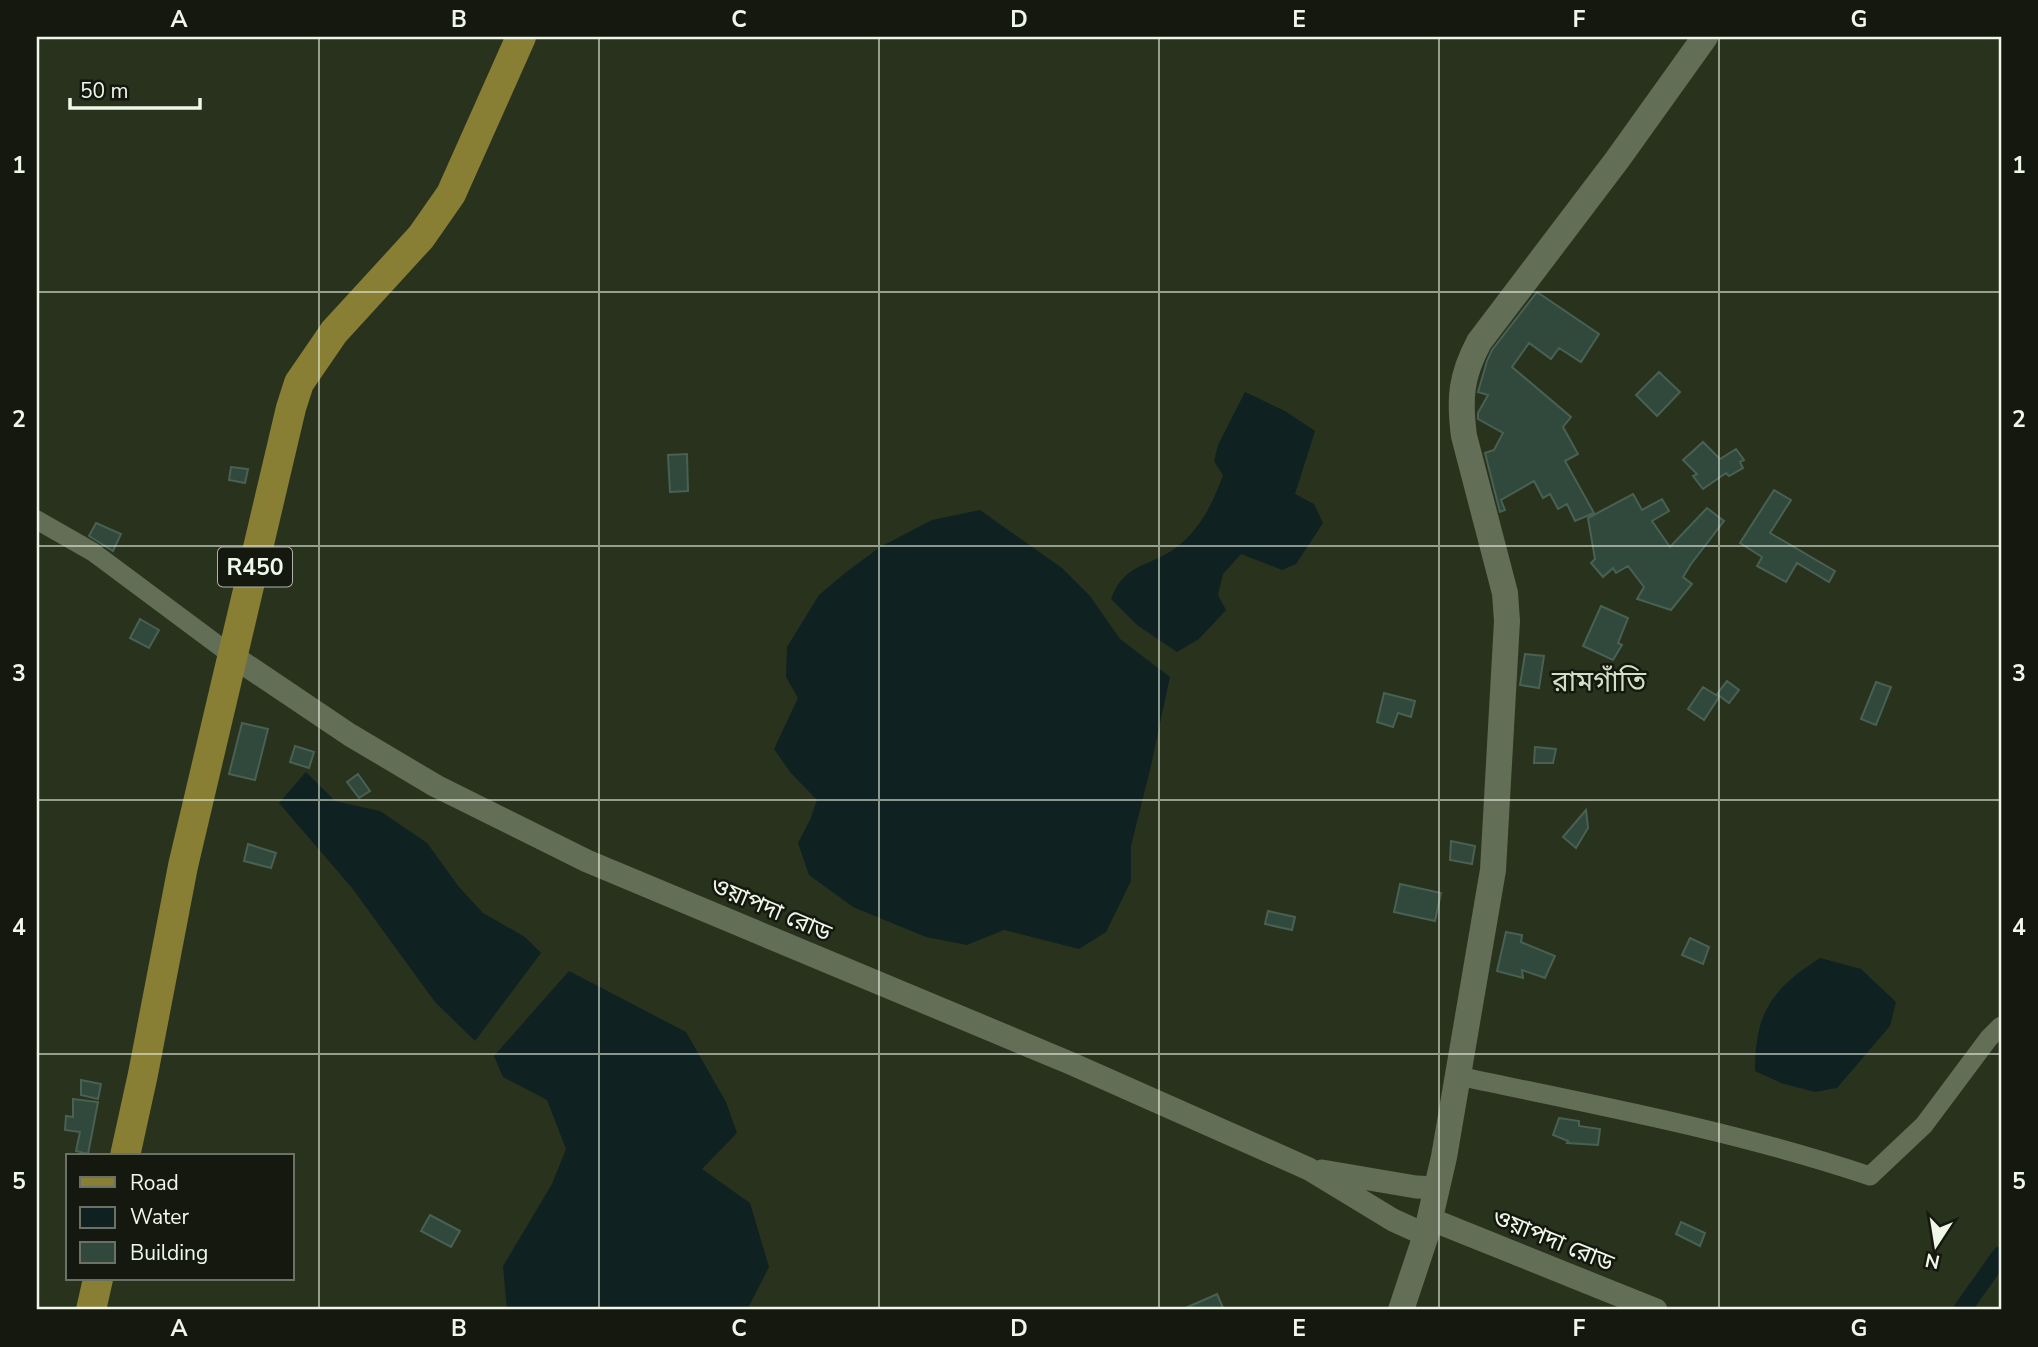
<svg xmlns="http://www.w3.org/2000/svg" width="2038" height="1347" font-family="'Nunito Sans','Noto Sans Bengali',sans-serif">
  <rect width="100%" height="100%" fill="#29321d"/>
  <path fill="#0f2221" d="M1245,392L1285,411L1315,431L1295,494L1314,504L1323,523L1296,564L1282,570L1241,554L1223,574L1218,595L1226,610L1199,639L1177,652L1137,625L1111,599C1124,563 1150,567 1177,547C1201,528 1213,503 1223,475L1214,461L1218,445Z
    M980,510L1062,568L1090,596L1120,639L1170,677L1150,770L1131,846V881L1106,932L1079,949L1004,930L967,945L926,937L853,907L809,875L798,843L810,820L817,800L790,772L774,749L798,698L786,677L787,647L819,595L845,573L880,547L932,520Z
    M306,772L335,801L380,811L427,843L459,887L483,913L525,937L541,953L475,1041L435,1002L352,888L279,803Z
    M1820,958L1861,969L1896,1002L1890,1026L1837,1088L1815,1092L1781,1083L1755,1071C1755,1012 1772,989 1820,958Z
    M569,971L686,1032L726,1102L737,1133L702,1169L750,1203L769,1267L747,1310H507L503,1266L552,1184L566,1149L547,1100L503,1077L494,1056Z"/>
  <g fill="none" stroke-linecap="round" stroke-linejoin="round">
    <path stroke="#0f2221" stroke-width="18" d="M1962,1310L2001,1255"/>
  </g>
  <path fill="#31493c" stroke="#486153" stroke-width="2" d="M1537,292L1599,334L1581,362L1559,348L1551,359L1529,343L1512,367L1571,417L1563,427L1578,454L1565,461L1594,513L1575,521L1567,504L1558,509L1550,494L1543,498L1534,481L1501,500L1505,510L1500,512L1485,453L1494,450L1503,433L1478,419V413L1488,395L1478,392L1487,361L1492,350Z
    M1659,372L1680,392L1657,416L1636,395Z
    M1703,442L1720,459L1736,449L1744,460L1740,462L1743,468L1729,476L1726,473L1703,489L1693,476L1697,474L1683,460Z
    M687,454L688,491L670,492L668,455Z
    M231,467L248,469L245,483L229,480Z
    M1774,490L1791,500L1770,533L1835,571L1829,582L1797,563L1786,582L1757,566L1762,557L1740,543Z
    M1633,494L1642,510L1662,499L1669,511L1652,521L1670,547L1707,508L1724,521L1691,564L1683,577L1692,584L1671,610L1637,599L1644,587L1628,566L1616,573L1613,568L1603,577L1591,563L1595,559L1588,518Z
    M96,523L121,534L113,551L89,536Z
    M1601,606L1628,618L1618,643L1622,645L1613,660L1583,646Z
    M140,619L159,630L149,648L130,638Z
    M1525,654L1544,656L1539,688L1520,685Z
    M1727,681L1739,690L1729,703L1717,694Z
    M1876,682L1891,687L1876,725L1861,719Z
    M1703,687L1719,697L1704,720L1688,709Z
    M1384,693L1415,701L1411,717L1398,713L1393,727L1377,722Z
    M242,723L268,729L255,780L229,774Z
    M295,746L314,752L309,768L290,762Z
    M1535,747L1556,749L1553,763H1534Z
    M358,774L370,791L359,798L347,782Z
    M1586,810L1588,828L1576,848L1563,837Z
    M1451,841L1475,846L1472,864L1450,860Z
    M248,844L276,853L271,868L244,861Z
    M1400,884L1441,893L1435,921L1394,912Z
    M1268,911L1295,917L1292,930L1265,924Z
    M1506,932L1522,935L1521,942L1555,956L1545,978L1522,970L1523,978L1497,971Z
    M1690,938L1709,947L1703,964L1682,955Z
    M81,1080L101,1084L98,1099L81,1095Z
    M73,1099L98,1102L88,1154L76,1151L80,1132L65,1130L66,1116L73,1117Z
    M1559,1118L1579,1121V1126L1600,1129L1598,1145L1567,1143L1568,1141L1553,1135Z
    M430,1215L460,1231L451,1247L421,1231Z
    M1681,1222L1705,1233L1700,1246L1676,1234Z
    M1217,1294L1224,1310H1181Z"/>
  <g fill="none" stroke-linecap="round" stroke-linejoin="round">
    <path stroke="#636e57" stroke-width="19" d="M37,520L93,552L234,657
      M1458,1076C1596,1105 1736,1131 1870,1176L1924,1125L1989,1038L2001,1026"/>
    <path stroke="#636e57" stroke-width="23" d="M234,657L350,735L436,786L587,861L1070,1063L1309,1169L1393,1220L1426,1235
      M1322,1171L1416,1187L1437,1188
      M1430,1219L1656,1310"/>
    <path stroke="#636e57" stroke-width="26" d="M1401,1310L1426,1235L1444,1157L1493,870L1507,621L1505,593L1464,436C1459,398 1461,376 1479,342L1617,160L1705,37"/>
    <path stroke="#887f34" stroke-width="30" d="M125,1156L143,1074L183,866L291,408L299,383L334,332L421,237L451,194L521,37
      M91,1310L98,1279"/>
  </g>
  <path fill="none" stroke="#f0f7e9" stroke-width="2" stroke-opacity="0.55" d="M319,37V1310M599,37V1310M879,37V1310M1159,37V1310M1439,37V1310M1719,37V1310M37,292H2001M37,546H2001M37,800H2001M37,1054H2001"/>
  <g text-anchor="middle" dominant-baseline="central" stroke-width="5" stroke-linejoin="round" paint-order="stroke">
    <rect fill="#14180f" stroke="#aeb4a8" stroke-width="2" x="218" y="547.5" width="74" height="39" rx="5"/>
    <g font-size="23" font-weight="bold" fill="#f0f7e9">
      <text x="255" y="567">R450</text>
    </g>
    <g font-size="24" fill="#f0f7e9" stroke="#14180f">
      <text transform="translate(771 909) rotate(23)">ওয়াপদা রোড</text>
      <text transform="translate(1553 1240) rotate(22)">ওয়াপদা রোড</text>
    </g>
    <g font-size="28" fill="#d2dfc4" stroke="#14180f">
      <text x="1599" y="682">রামগাঁতি</text>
    </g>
  </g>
  <rect width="2038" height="1347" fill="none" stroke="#14180f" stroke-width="77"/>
  <rect x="66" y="1154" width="228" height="126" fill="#14180f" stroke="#6c7166" stroke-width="2"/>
  <rect x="80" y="1177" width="35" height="10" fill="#887f34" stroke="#6c7166" stroke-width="2"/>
  <text x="130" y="1190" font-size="21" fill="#f0f7e9">Road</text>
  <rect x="80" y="1207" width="35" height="21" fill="#0f2221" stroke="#6c7166" stroke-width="2"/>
  <text x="130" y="1224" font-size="21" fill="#f0f7e9">Water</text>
  <rect x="80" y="1242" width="35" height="21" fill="#31493c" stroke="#6c7166" stroke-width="2"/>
  <text x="130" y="1260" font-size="21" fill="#f0f7e9">Building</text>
  <g transform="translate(1936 1245) rotate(192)" stroke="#14180f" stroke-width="5" paint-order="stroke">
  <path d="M0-5L12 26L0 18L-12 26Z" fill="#f0f7e9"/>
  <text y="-10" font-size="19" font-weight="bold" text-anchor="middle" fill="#f0f7e9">N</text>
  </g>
  <path d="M70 98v10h130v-10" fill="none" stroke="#f0f7e9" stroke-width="3.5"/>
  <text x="80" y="98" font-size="21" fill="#f0f7e9" stroke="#14180f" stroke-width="5" paint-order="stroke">50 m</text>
  <rect x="38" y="38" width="1962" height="1270" fill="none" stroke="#f0f7e9" stroke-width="2.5"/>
  <g font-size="23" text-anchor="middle" font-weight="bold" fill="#f0f7e9">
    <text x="179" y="27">A</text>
    <text x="459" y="27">B</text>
    <text x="739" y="27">C</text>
    <text x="1019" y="27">D</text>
    <text x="1299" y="27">E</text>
    <text x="1579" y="27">F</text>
    <text x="1859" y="27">G</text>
    <text x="19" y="173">1</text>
    <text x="2019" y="173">1</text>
    <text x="19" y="427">2</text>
    <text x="2019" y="427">2</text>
    <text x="19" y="681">3</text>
    <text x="2019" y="681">3</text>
    <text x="19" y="935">4</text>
    <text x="2019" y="935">4</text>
    <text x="19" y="1189">5</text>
    <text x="2019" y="1189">5</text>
    <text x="179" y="1336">A</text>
    <text x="459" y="1336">B</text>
    <text x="739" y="1336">C</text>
    <text x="1019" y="1336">D</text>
    <text x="1299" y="1336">E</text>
    <text x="1579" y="1336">F</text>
    <text x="1859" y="1336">G</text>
  </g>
</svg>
